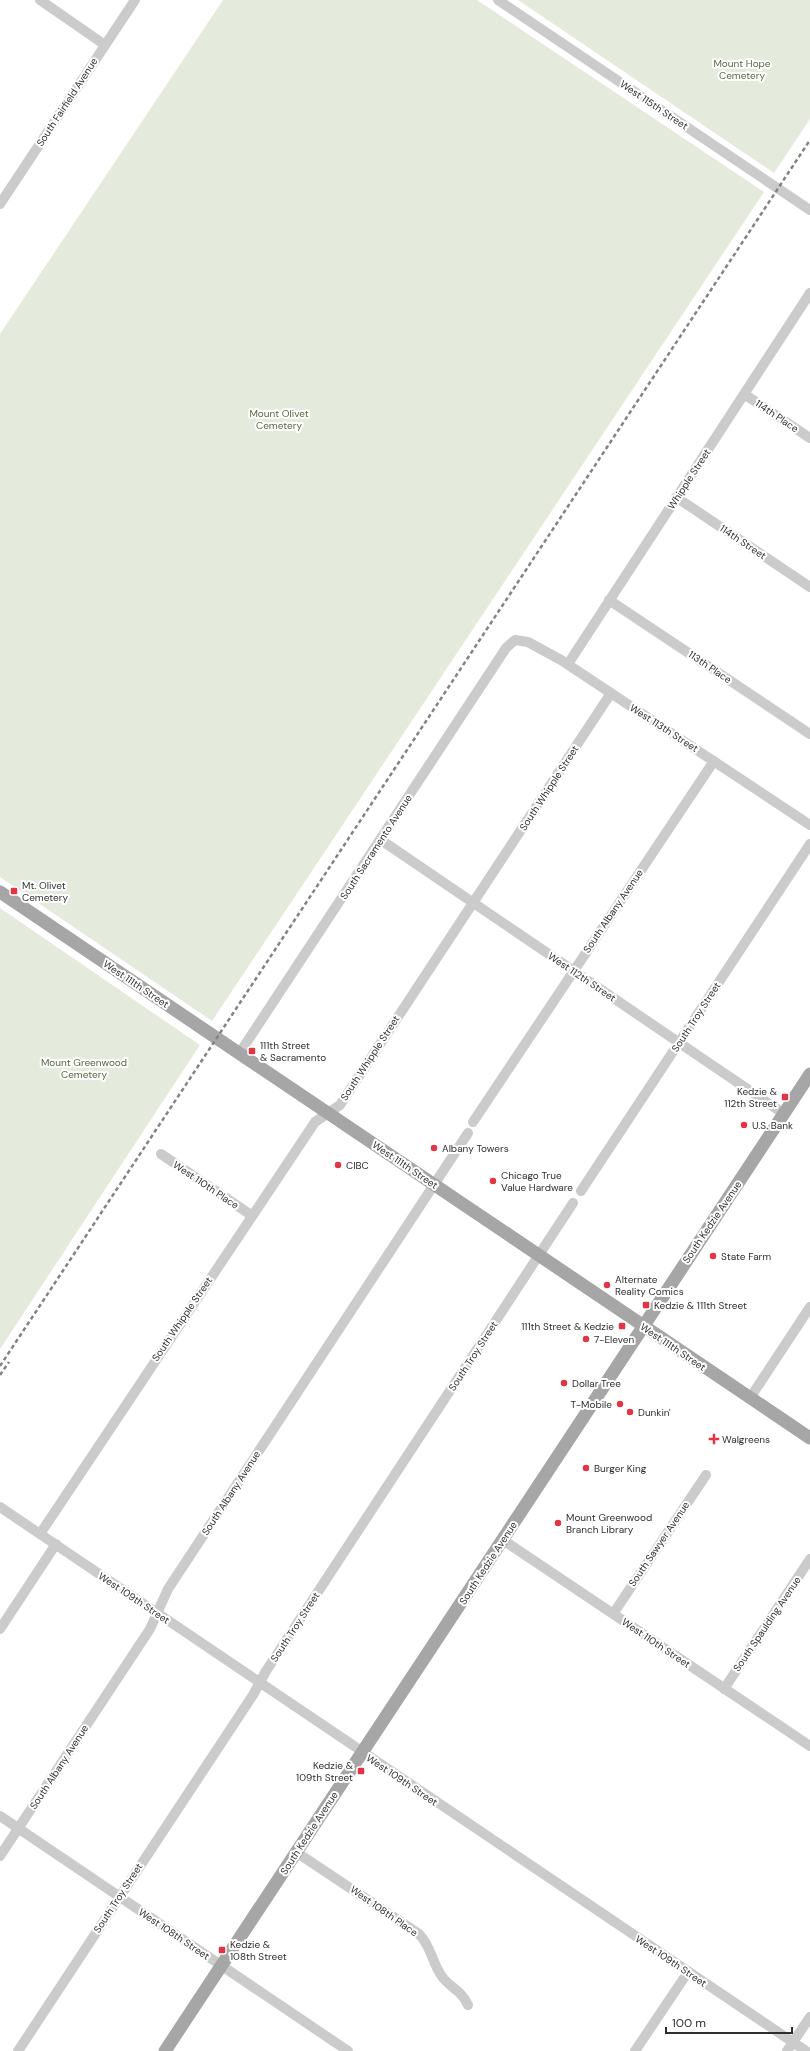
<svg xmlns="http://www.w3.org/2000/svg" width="810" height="2051" font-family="'DM Sans',sans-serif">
  <rect width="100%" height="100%" fill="#fff"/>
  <path fill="#e4ebdc" d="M223,0H477L764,192L212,1021L0,877V334Z
    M518,0H810V119L774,173Z
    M0,908L200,1045L0,1349Z"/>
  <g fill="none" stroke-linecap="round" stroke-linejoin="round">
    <path stroke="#cbcbcb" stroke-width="10" d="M40,0L105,45
      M498,0L810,210
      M0,204L135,0
      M744,394L810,438
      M676,497L810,587
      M609,600L810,734
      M568,664L810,293
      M381,840L784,1114
      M239,1054L506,648L515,640L528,642L561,660L810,825
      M473,1122L714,761
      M161,1154L251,1215
      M581,1191L810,844
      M750,1398L810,1307
      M0,1507L806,2051
      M40,1534L315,1122L340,1105L611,693
      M503,1540L810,1746
      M613,1614L706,1475
      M0,1629L56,1544
      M724,1689L810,1559
      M0,1816L348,2051
      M296,1852L419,1934C431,1946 432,1962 441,1975C449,1988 460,1988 468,2005
      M0,1856L150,1629L168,1589L468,1133
      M18,2051L253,1695L266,1671L573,1203
      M635,2051L688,1972
      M787,2051L810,2017"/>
    <path stroke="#a6a6a6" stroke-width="13" d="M0,892L810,1438
      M165,2051L810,1074"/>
    <path stroke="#838383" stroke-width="2.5" stroke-dasharray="4 3" stroke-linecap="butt" d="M0,1366L810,140
      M0,1375L9,1362"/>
  </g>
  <g fill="#e03544" stroke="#fff" stroke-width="1.5">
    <rect x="10" y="887" width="8" height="8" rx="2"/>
    <rect x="248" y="1047" width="8" height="8" rx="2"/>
    <rect x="781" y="1093" width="8" height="8" rx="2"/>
    <circle cx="744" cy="1125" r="4"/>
    <circle cx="434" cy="1148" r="4"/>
    <circle cx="338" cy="1165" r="4"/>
    <circle cx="493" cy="1181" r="4"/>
    <circle cx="713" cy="1256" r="4"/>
    <circle cx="607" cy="1285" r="4"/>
    <rect x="642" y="1301" width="8" height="8" rx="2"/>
    <rect x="618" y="1322" width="8" height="8" rx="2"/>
    <circle cx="586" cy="1339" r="4"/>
    <circle cx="564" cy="1383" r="4"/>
    <circle cx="620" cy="1404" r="4"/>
    <circle cx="630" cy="1412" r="4"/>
    <path d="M712 1433h4v4h4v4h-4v4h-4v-4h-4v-4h4z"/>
    <circle cx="586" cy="1468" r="4"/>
    <circle cx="558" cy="1523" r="4"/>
    <rect x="357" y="1767" width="8" height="8" rx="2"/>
    <rect x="218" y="1946" width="8" height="8" rx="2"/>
  </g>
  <g text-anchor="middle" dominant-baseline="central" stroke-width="4" stroke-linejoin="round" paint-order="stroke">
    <g font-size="10" fill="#52683d" stroke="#fff">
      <text x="742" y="63">Mount Hope<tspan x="742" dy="12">Cemetery</tspan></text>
      <text x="279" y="413">Mount Olivet<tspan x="279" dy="12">Cemetery</tspan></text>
      <text x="84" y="1062">Mount Greenwood<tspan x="84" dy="12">Cemetery</tspan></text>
    </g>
    <g font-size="10" fill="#2e2e2e" stroke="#fff">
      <text transform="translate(67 102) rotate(-57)">South Fairfield Avenue</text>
      <text transform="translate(654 105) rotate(34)">West 115th Street</text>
      <text transform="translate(777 416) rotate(34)">114th Place</text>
      <text transform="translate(689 479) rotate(-57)">Whipple Street</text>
      <text transform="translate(743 542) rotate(34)">114th Street</text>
      <text transform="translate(710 667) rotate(34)">113th Place</text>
      <text transform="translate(664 728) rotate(33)">West 113th Street</text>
      <text transform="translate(549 788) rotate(-57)">South Whipple Street</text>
      <text transform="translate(376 847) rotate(-57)">South Sacramento Avenue</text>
      <text transform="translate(613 911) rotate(-56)">South Albany Avenue</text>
      <text transform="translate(582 977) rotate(34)">West 112th Street</text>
      <text transform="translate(136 984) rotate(34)">West 111th Street</text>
      <text transform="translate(696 1017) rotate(-57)">South Troy Street</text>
      <text transform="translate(370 1058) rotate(-57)">South Whipple Street</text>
      <text transform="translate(405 1165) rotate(34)">West 111th Street</text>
      <text transform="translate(206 1185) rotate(34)">West 110th Place</text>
      <text transform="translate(712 1222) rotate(-56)">South Kedzie Avenue</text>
      <text transform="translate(182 1319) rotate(-56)">South Whipple Street</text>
      <text transform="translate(673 1347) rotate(34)">West 111th Street</text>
      <text transform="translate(473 1356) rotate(-57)">South Troy Street</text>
      <text transform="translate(231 1493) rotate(-57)">South Albany Avenue</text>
      <text transform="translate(659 1544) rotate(-56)">South Sawyer Avenue</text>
      <text transform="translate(488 1563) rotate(-57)">South Kedzie Avenue</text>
      <text transform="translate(134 1598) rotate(34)">West 109th Street</text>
      <text transform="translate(767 1624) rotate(-56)">South Spaulding Avenue</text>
      <text transform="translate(295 1627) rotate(-57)">South Troy Street</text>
      <text transform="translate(656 1643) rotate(34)">West 110th Street</text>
      <text transform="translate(59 1767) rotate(-57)">South Albany Avenue</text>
      <text transform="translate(402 1780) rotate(34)">West 109th Street</text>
      <text transform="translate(309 1833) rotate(-57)">South Kedzie Avenue</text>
      <text transform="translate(118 1898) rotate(-57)">South Troy Street</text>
      <text transform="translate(384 1911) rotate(35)">West 108th Place</text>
      <text transform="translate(174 1934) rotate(34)">West 108th Street</text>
      <text transform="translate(671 1961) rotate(34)">West 109th Street</text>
    </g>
    <g font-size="10" fill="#2e2e2e" stroke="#fff" text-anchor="start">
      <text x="22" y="885">Mt. Olivet<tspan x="22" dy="12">Cemetery</tspan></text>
      <text x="260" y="1045">111th Street<tspan x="260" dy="12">&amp; Sacramento</tspan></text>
      <text x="777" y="1091" text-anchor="end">Kedzie &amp;<tspan x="777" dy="12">112th Street</tspan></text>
      <text x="752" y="1125">U.S. Bank</text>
      <text x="442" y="1148">Albany Towers</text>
      <text x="346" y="1165">CIBC</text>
      <text x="501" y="1175">Chicago True<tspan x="501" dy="12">Value Hardware</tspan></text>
      <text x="721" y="1256">State Farm</text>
      <text x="615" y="1279">Alternate<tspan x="615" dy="12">Reality Comics</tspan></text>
      <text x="654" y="1305">Kedzie &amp; 111th Street</text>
      <text x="614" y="1326" text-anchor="end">111th Street &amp; Kedzie</text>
      <text x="594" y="1339">7-Eleven</text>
      <text x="572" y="1383">Dollar Tree</text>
      <text x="612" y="1404" text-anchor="end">T-Mobile</text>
      <text x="638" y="1412">Dunkin'</text>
      <text x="722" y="1439">Walgreens</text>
      <text x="594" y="1468">Burger King</text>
      <text x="566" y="1517">Mount Greenwood<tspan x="566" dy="12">Branch Library</tspan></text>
      <text x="353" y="1765" text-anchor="end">Kedzie &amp;<tspan x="353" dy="12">109th Street</tspan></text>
      <text x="230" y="1944">Kedzie &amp;<tspan x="230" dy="12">108th Street</tspan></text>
    </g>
  </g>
  <path d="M666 2027v6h126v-6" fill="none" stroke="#2e2e2e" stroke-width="2"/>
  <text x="672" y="2027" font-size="12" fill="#2e2e2e" stroke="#ffffff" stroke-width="3" paint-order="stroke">100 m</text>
</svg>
